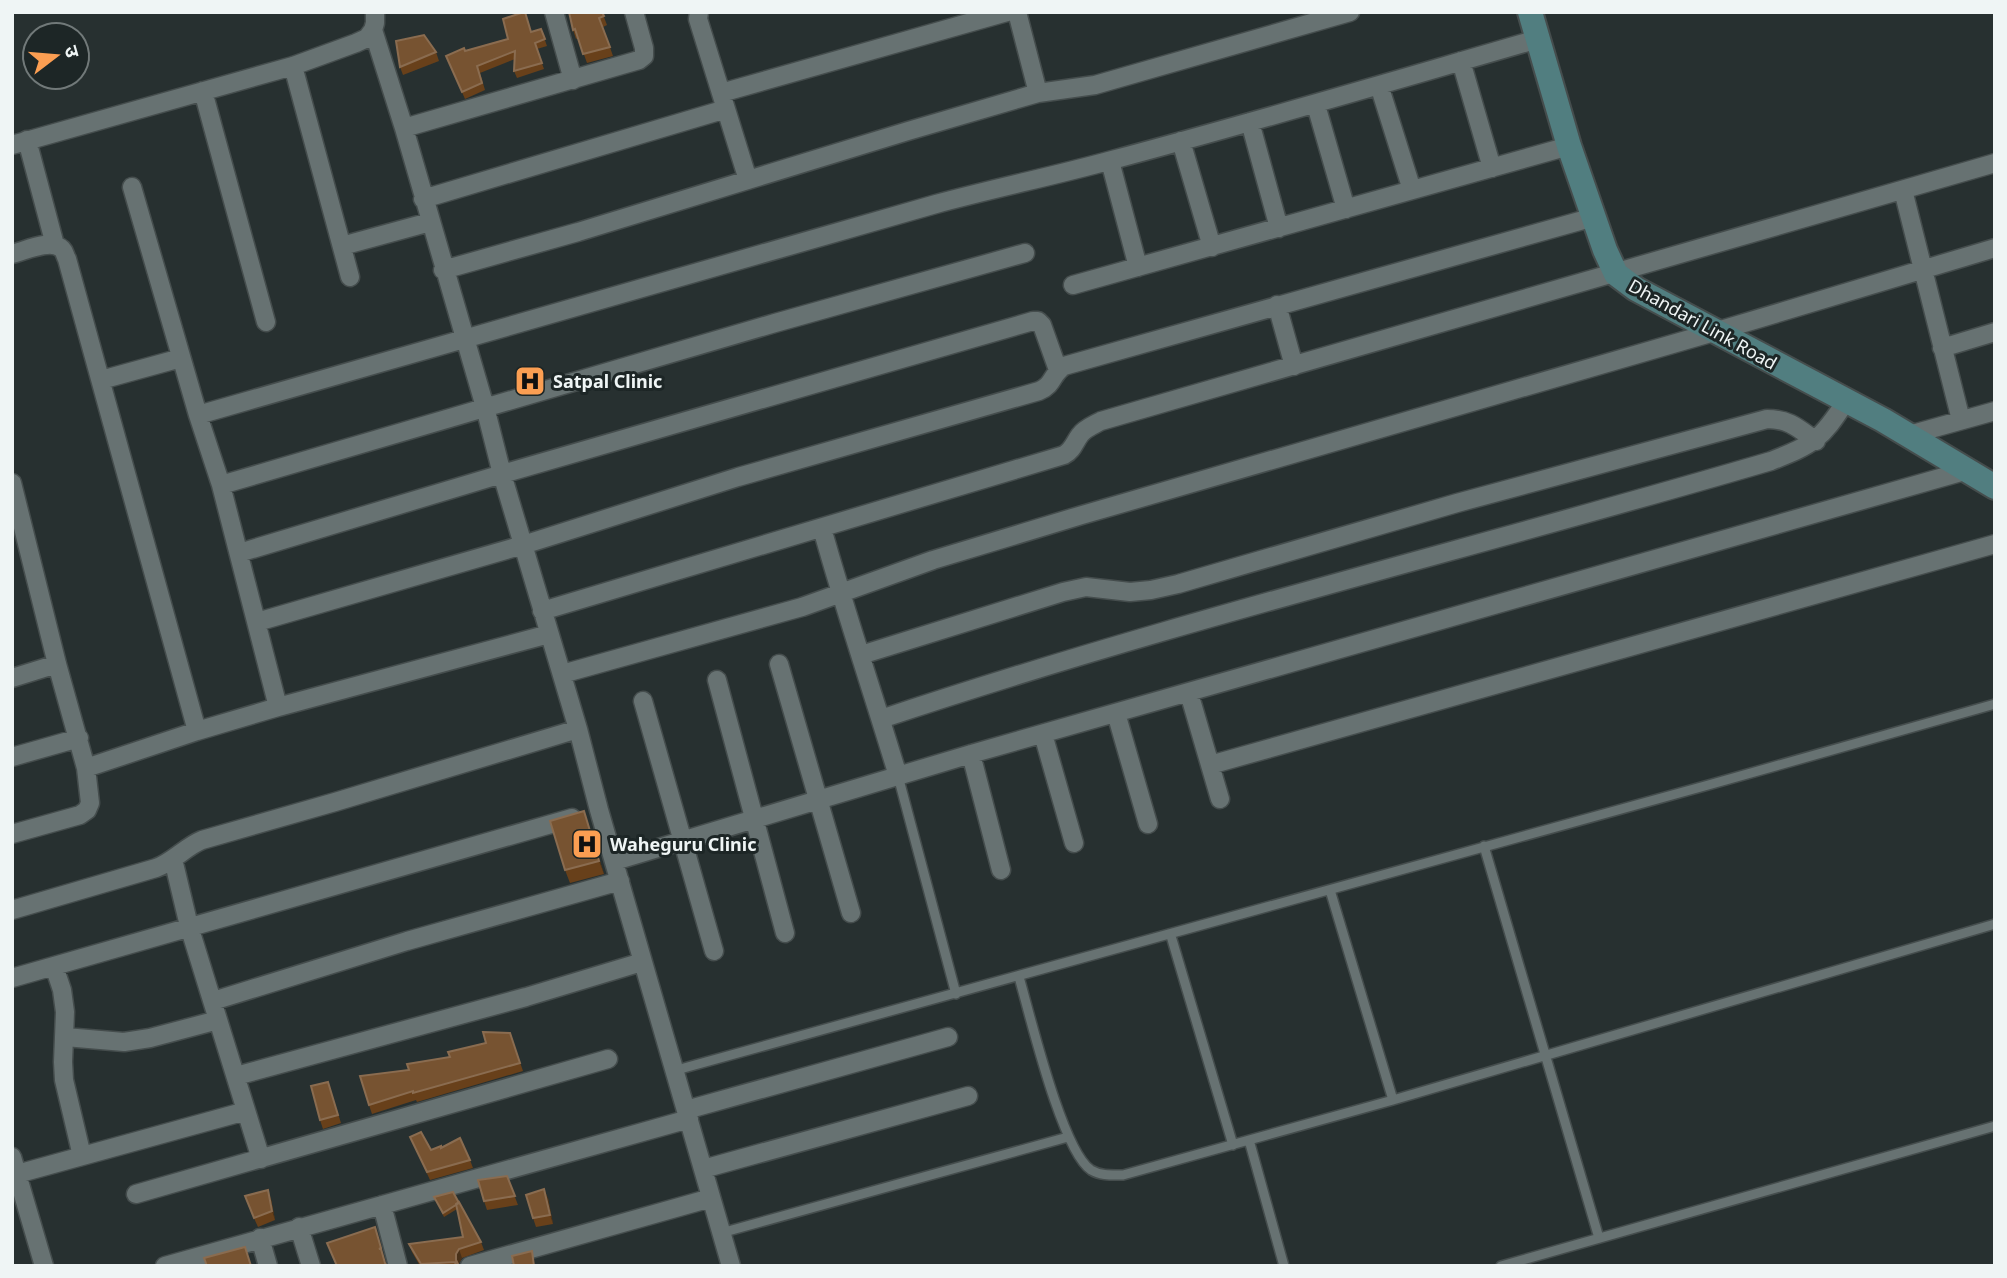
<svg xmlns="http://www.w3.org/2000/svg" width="2007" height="1278" font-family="'Noto Sans','Noto Sans Devanagari',sans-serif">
  <rect width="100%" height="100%" fill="#273030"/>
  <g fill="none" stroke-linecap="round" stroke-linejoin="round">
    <g stroke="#454d4d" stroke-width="12">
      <path id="lane" d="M898,776L956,994
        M1484,846L1599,1238
        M1330,890L1393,1100
        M1171,936L1233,1145
        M1019,977C1030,1015 1062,1151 1091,1170C1101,1176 1112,1175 1123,1175L1393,1100L1995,924
        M673,1071C1114,951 1555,829 1995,704
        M1249,1140L1284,1266
        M721,1233L1068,1137
        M1501,1266L1995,1126"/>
    </g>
    <g stroke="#454d4d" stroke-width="21">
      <path id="street" d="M554,12L573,80
        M699,12L698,19L748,180
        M1017,12L1038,93
        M373,30L404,128L485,407L502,474L578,729L599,810L731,1266
        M1461,61L1492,168
        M293,66L350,277
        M1379,85L1412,190
        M203,91L266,322
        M721,93L1007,12
        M1316,105L1346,209
        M1250,122L1279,228
        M404,128L639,60L644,56V48L634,12
        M27,140L55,245
        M1181,141L1212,247
        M12,145L293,66L356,43L367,38L373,30L375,23V12
        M1110,161L1138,267
        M132,187L198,415L221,485L278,707
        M1903,190L1961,420
        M423,199L726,109
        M342,246L430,222
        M12,254C25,251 51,238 62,249C65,252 65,256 67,259L197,731
        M443,270L578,232L908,131L1038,93L1095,85L1350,12
        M1073,285L1569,146
        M1277,305L1294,366
        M1942,348L1995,332
        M101,380L181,358
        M198,415L936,204C995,188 1054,176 1112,160C1255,122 1396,80 1538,39
        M1909,435L1995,411
        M12,483L57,664L86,768L90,803L87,810L80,815L12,834
        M221,485L775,323L1025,253
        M822,528C845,611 873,693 898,776
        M239,553L502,474L1033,321H1038L1042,325L1058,370
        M542,611L1064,455C1073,450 1074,443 1080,435C1085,428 1094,425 1101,421L1995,163
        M257,622L523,545L738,477L1039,391C1055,384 1051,374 1064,366L1594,217
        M861,655L1063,592L1086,587L1130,592L1151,590L1178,584L1457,503L1767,419C1789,419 1798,428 1816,441
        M779,664L851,913
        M562,674L802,607L933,560L1082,515L1714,332L1995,248
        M12,678L57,664
        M717,680L785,933
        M1189,693L1220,799
        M643,701L714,951
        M1116,713L1148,824
        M881,719C1174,621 1475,548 1771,461C1814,444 1821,440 1846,401
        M1043,734L1074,843
        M971,754L1001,870
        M12,757L79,738
        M1210,765L1995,544
        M86,768L197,731L278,707L549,634
        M173,859L189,926L261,1159
        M615,861L971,754L1968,470
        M12,910L156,868C173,862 185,847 202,840L335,802L578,729
        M54,966L62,990L65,1012L63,1062L64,1080L82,1156
        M12,978L572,818
        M213,1001L407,941L620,881
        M65,1037L124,1042L150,1038L218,1020
        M236,1076L526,997L642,962
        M686,1110L948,1037
        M12,1157L44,1266
        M703,1169L968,1096
        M17,1174L246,1111
        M136,1194L608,1059
        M382,1205L398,1266
        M299,1227L311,1266
        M260,1238L268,1266
        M165,1266L689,1119
        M470,1266L711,1198"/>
    </g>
    <g stroke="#454d4d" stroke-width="28">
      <path id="secondary" d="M1530,12L1569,146L1605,250L1616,274L1636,289L1883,420L1995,487"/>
    </g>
    <use href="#lane" stroke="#677272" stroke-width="9"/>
    <use href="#street" stroke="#677272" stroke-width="18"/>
    <use href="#secondary" stroke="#517e80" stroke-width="24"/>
  </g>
  <path fill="#68401a" d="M602,12L607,25L603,27L613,56L587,63L578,38L576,39L573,30Z
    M541,29L547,46L537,49L544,69L517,78L514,71L515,59L480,73L485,90L465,99L446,56Z
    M436,52L439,61L403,75L400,67Z
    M584,811L604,874L570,883L565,870Z
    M510,1033L523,1071L417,1102L416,1100L372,1114L369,1105L409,1070L450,1057Z
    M331,1091L341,1123L323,1129L320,1120Z
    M410,1137L431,1150L441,1148L470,1160L473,1168L430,1180Z
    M507,1176L518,1205L487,1210L484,1201Z
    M453,1192L481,1242L484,1250L462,1258L459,1263V1266H420L412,1252L409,1244L463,1237L457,1209L444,1217L434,1197Z
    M548,1198L553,1224L536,1227L533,1218Z
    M271,1199L275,1220L258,1227L248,1205Z"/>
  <path fill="#483119" d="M584,811L589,825L604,874L599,861Z
    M544,1189L548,1198L553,1224L550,1215Z
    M268,1190L271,1199L275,1220L272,1211Z
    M459,1249L462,1258L459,1263V1266L456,1260V1254Z"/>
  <path fill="#775331" stroke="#8a6c50" stroke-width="2" d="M524,12H525L531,32L541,29L545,39L535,43L542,63L514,71L515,51L477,66L482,83L462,92L446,56L464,48L465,51L508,39L503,19Z
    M569,12H602L604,16L599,18L610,47L583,54L575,29L573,30Z
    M424,35L436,52L400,67L396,41Z
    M584,811L599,861L565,870L550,821Z
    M483,1032L510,1033L520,1063L413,1093V1091L369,1105L360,1076L409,1070L407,1064L450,1057L448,1052L486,1043Z
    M328,1082L338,1115L320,1120L311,1086Z
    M421,1132L431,1150L441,1146V1148L460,1138L470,1160L427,1172L410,1137Z
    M507,1176L515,1196L484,1201L478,1180Z
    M544,1189L550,1215L533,1218L526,1195Z
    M268,1190L272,1211L254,1218L245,1196Z
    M453,1192L459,1203L443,1213L434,1197Z
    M459,1202L481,1242L459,1249L456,1254V1260L459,1266H456L455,1262L421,1264L409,1244L463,1237L456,1204Z
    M375,1227L381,1248L379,1249H381L385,1263L387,1266H337L327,1243Z
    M245,1247L251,1266H207L204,1258Z
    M532,1251L534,1266H514L512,1256Z"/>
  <defs>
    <g id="hospital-square" transform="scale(1.575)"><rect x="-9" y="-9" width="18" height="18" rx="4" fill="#fb9e52" stroke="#1d2626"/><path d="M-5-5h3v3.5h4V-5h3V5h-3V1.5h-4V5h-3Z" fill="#111"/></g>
  </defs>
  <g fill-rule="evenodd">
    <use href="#hospital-square" x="530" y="381"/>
    <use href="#hospital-square" x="587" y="844"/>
  </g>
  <g text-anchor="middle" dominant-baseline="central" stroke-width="6" stroke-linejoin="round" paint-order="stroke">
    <g font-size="18" fill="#eff5f5" stroke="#1d2626">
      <text transform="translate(1703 324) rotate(29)">Dhandari Link Road</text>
    </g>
    <g font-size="18" font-weight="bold" fill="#eff5f5" stroke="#1d2626" text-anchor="start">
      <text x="553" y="381">Satpal Clinic</text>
      <text x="610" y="844">Waheguru Clinic</text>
    </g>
  </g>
  <rect width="2007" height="1278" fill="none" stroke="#eff5f5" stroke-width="28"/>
  <g transform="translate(56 56) rotate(74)"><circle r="33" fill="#1d2626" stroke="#717979" stroke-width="2"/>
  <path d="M0-5L12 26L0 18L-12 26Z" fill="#fb9e52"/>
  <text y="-10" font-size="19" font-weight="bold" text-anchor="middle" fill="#eff5f5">उ</text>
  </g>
</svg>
